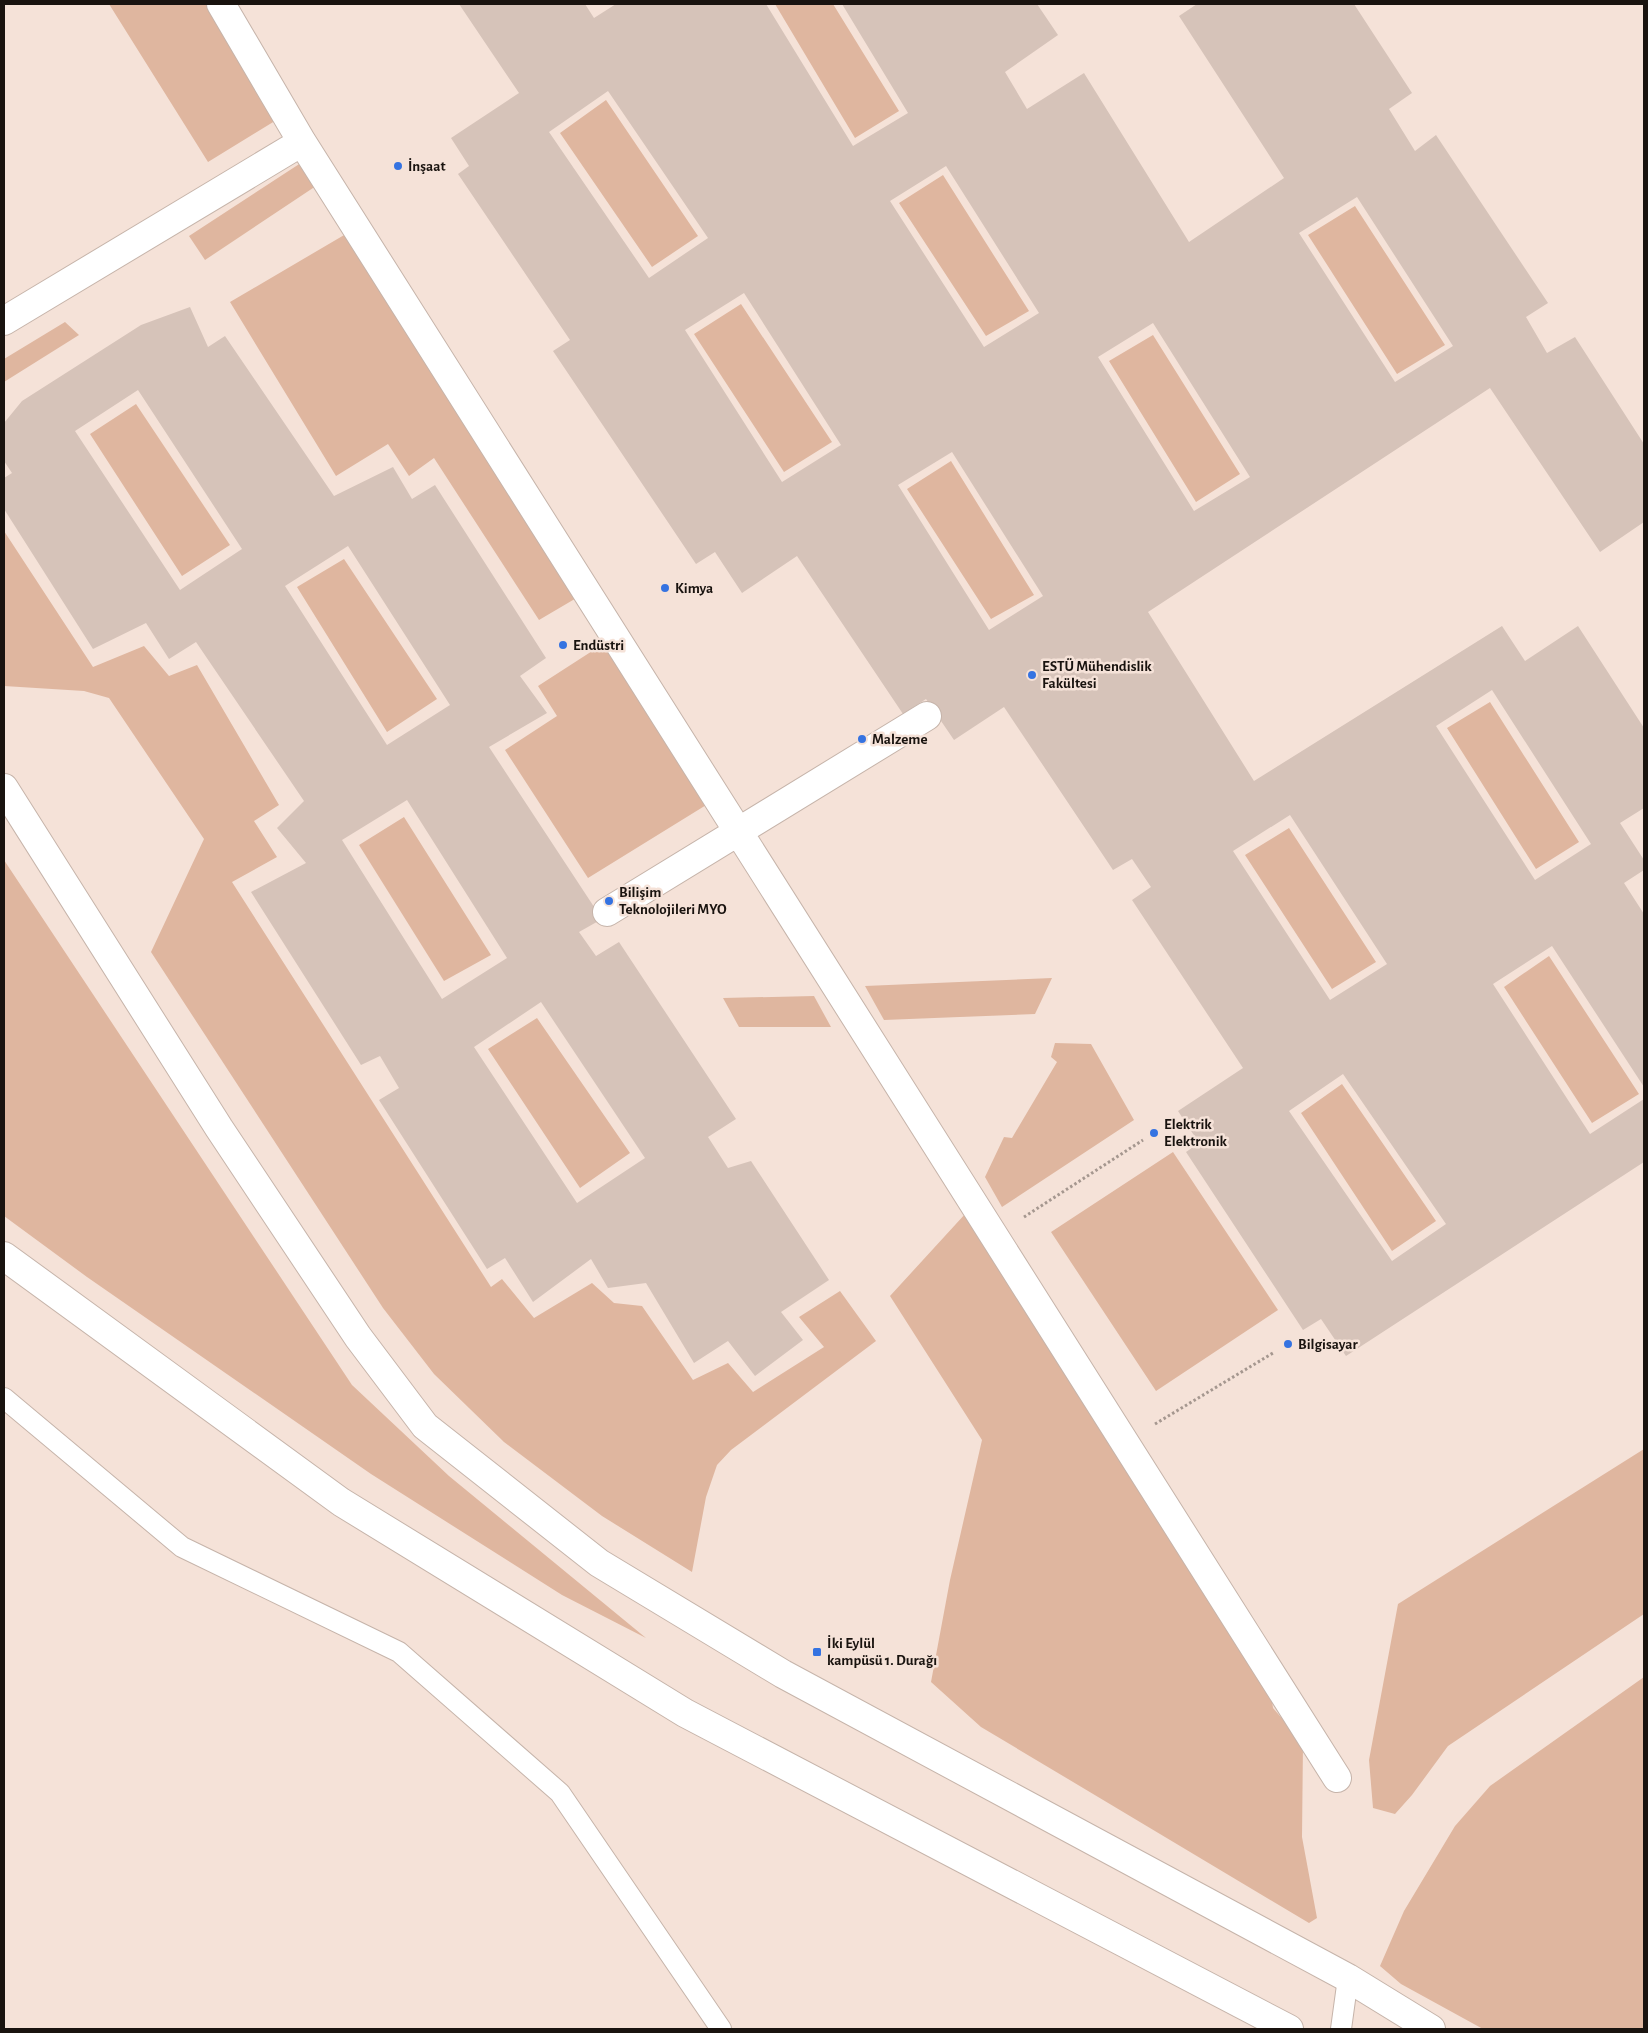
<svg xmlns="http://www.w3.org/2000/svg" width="1648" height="2033" font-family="'Alegreya Sans',sans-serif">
  <rect width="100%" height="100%" fill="#f5e2d8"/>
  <path fill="#dfb69f" d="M109,4H212L283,116L208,162Z
    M775,4H833L899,111L855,138Z
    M606,100L698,236L652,267L560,133Z
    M310,157L325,180L205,260L189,236Z
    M943,175L1029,311L986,336L899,203Z
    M1355,206L1445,345L1397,374L1308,235Z
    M351,231L590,590L539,620L434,458L409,476L388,444L336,476L230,302Z
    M741,304L832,442L784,472L694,334Z
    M65,322L79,335L4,382V359Z
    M1153,335L1240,474L1196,502L1109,361Z
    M136,404L230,545L182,576L90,434Z
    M951,461L1034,595L991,619L907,489Z
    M4,531L93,667L144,646L169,676L197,665L279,805L254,821L277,857L232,882L491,1287L502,1279L534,1318L592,1283L614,1303L642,1306L693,1380L728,1363L753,1392L824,1347L799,1317L840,1291L876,1341L731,1450L717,1465L706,1497L692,1572L602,1516L504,1442L434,1374L383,1308L151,952L204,839L109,698L84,691L4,686Z
    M344,559L437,699L387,732L297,587Z
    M617,635L724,794L588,878L505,750L557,716L538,686Z
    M1490,702L1579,842L1536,869L1447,728Z
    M404,817L491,955L444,981L359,845Z
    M1289,828L1376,962L1332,989L1245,855Z
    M4,860L352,1385L449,1476L646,1638L562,1595L371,1474L87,1277L4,1216Z
    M1549,956L1639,1094L1592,1123L1504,987Z
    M1052,978L1035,1014L884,1020L865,986Z
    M814,996L831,1027H739L723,998Z
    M537,1018L630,1153L580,1188L488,1049Z
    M1055,1043L1091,1044L1134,1120L1002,1207L985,1177L1004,1137L1012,1138L1057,1062L1051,1057Z
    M1342,1084L1436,1221L1392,1251L1301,1113Z
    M1173,1152L1278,1310L1156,1391L1051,1232Z
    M966,1213L1270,1686L1273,1708L1303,1743L1302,1837L1317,1918L1309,1923L981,1727L931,1682L950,1580L982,1440L890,1296Z
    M1644,1449V1614L1448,1746L1412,1795L1395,1814L1373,1808L1369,1760L1398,1604Z
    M1644,1677V2029H1483L1401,1984L1380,1966L1404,1911L1455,1826L1490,1786Z"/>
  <path fill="#d6c3b9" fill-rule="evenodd" d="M459,4H585L594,18L616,4H766L853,146L908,113L842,4H1037L1058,35L1005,72L1027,109L1084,73L1189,242L1284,178L1179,16L1197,4H1354L1412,93L1389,109L1415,151L1436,135L1548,303L1526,317L1547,353L1575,337L1644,444V522L1600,552L1490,388L1148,612L1254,781L1502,626L1525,661L1578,626L1644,728V808L1620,823L1644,860V870L1624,883L1644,914V1087L1552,946L1493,984L1590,1134L1644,1099V1162L1346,1356L1321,1319L1303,1330L1186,1152L1199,1143L1178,1111L1243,1068L1132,900L1151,887L1132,859L1113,870L1004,707L954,740L926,699L903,714L797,556L742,593L715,552L696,564L553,351L570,340L458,174L469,166L451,138L519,93ZM608,91L708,238L649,278L549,132ZM946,166L1039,313L984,347L890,201ZM1357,197L1453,346L1395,382L1299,233ZM744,293L841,445L782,482L685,330ZM1153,323L1250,477L1194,511L1098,357ZM952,452L1043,596L989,630L898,485ZM1492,690L1591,844L1535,880L1436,726ZM1290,815L1387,964L1330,1000L1233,851ZM1343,1074L1446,1224L1392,1261L1289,1111Z
    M190,307L208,347L225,336L334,496L393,467L412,499L435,485L546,658L520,676L547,713L489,747L602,919L579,932L596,956L619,942L736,1119L708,1137L728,1168L751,1161L829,1280L781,1312L803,1340L755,1376L728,1341L694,1363L646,1283L608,1288L591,1259L533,1302L505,1258L487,1269L379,1100L399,1088L380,1056L361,1065L251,892L306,863L277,828L304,801L196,642L169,659L146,623L93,649L4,509V478L12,473L4,461V423L22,401L141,325ZM138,390L242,549L180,590L75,431ZM348,546L450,705L387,745L285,586ZM407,800L507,958L442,999L342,840ZM541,1002L645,1158L577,1203L474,1047Z"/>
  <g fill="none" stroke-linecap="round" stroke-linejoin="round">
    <g stroke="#c6b4aa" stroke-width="22">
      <path id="service" d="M4,1398L182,1547L399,1652L560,1793L721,2029
        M1341,2029L1348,1978"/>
    </g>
    <g stroke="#c6b4aa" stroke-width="30">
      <path id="pedestrian" d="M221,4L302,142L1337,1778
        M4,321L302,142
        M607,912L927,716"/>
    </g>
    <g stroke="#c6b4aa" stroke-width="30">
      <path id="tertiary" d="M4,788L219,1128L358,1337L425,1426L599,1563L783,1674L1348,1978L1431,2029
        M4,1256L341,1502L685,1713L1289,2029"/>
    </g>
    <path stroke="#a5978f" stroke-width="3" stroke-dasharray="2.5 2.5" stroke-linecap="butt" d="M1024,1217L1143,1140
      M1155,1424L1273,1353"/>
    <use href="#service" stroke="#fff" stroke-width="20"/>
    <use href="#pedestrian" stroke="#fff" stroke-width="28"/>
    <use href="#tertiary" stroke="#fff" stroke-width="28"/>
  </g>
  <g fill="#3573e1" stroke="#f5e2d8" stroke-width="2">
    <circle cx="398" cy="166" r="5"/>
    <circle cx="665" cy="588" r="5"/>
    <circle cx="563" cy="645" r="5"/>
    <circle cx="1032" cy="675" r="5"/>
    <circle cx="862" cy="739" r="5"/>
    <circle cx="609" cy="901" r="5"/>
    <circle cx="1154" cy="1133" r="5"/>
    <circle cx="1288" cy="1344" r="5"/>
    <rect x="812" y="1647" width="10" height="10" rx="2.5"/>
  </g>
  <g text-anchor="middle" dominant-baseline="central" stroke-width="5" stroke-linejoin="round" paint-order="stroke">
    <g font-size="15" font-weight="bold" fill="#19130f" stroke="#f5e2d8" text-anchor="start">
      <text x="408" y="166">İnşaat</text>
      <text x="675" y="588">Kimya</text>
      <text x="573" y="645">Endüstri</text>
      <text x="1042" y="666">ESTÜ Mühendislik<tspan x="1042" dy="17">Fakültesi</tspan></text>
      <text x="872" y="739">Malzeme</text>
      <text x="619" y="892">Bilişim<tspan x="619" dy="17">Teknolojileri MYO</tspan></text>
      <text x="1164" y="1124">Elektrik<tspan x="1164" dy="17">Elektronik</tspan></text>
      <text x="1298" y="1344">Bilgisayar</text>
      <text x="827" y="1643">İki Eylül<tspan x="827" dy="17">kampüsü 1. Durağı</tspan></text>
    </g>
  </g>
  <rect width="1648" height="2033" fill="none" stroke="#19130f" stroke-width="10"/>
</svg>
